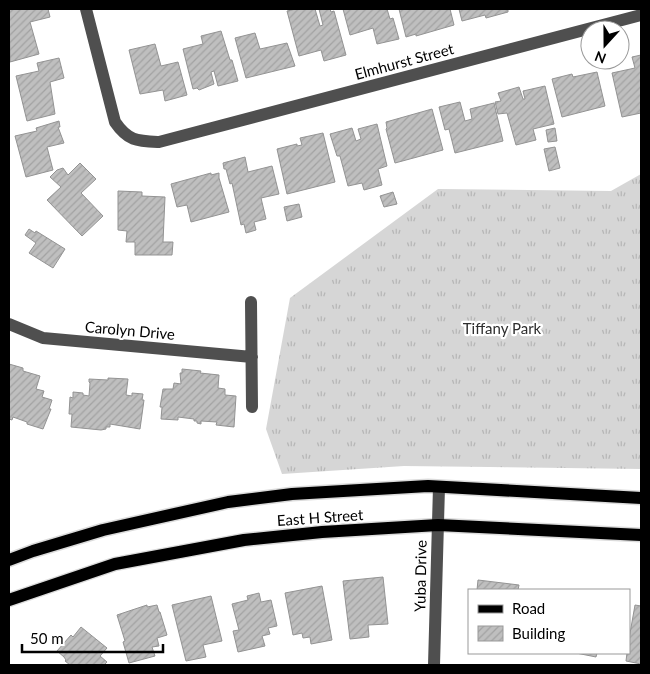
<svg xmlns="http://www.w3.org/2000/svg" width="650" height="674" font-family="Lato,sans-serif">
  <defs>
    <pattern id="grass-tufts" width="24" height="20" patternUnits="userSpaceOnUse" patternTransform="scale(1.25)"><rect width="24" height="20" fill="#d6d6d6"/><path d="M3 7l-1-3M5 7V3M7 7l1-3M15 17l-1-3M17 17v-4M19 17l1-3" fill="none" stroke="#b6b6b6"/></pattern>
    <pattern id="building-hatch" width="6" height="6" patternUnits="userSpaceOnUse" patternTransform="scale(1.25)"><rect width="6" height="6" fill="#bfbfbf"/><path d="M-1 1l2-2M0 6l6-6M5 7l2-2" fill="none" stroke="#a2a2a2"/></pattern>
  </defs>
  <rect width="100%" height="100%" fill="#fff"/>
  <path fill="url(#grass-tufts)" d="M641,174V469L404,466L282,474L266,429L290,298L438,189L611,191Z"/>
  <path fill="url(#building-hatch)" stroke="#939393" d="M9,9H48L50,17L30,22L39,54L10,62Z
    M296,9H315L320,26L323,25L319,9H330L331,12L334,11L346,55L324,61L321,50L299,56L287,11Z
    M343,9H387L390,19L393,18L399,39L377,44L373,28L350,35Z
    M399,9H450L454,25L416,36V34L406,37Z
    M459,9H508V12L486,18L485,15L462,21Z
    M221,31L230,60H232L238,81L218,86L214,71L211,72L214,84L199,90L197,88L193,89L183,49L203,44L201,36Z
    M255,33L260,49L287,43L295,66L246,78L235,38Z
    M155,44L161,66L178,62L187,95L165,101L163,90L140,94L129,50Z
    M641,55V113L622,117L612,73L635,68L632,57Z
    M59,58L64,78L50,82L55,114L27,121L16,76L39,71L37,63Z
    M597,72L605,106L562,117L552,79L572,74L573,77Z
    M545,86L554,124L533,129L536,140L516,145L507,113L498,114L495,102L501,101L498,93L519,87L523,99H525L523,91Z
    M460,102L465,121L472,119L470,109L494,103L503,141L455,153L449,129L445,130L439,107Z
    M432,109L443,150L395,163L386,129L387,128L386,122Z
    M59,121L60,127H58L64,143L47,147L53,170L26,177L15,136L37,131L36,128Z
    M377,124L387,166L378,169L382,185L364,190L362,183L348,186L340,156H337L330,134L352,128L356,141L361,139L358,129Z
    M555,128L557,141L548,142L546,130Z
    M323,133L335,182L287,194L277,149L297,144V146L302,145L300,138Z
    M555,147L560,168L549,171L544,149Z
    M245,157L248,172L272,166L279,194L261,198L266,219L254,222L256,230L246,233L244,224L241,225L232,183L230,184L226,169H224L223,163Z
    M80,163L96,179L81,193L103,216L82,236L47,200L61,187L50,177L57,170L63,168L68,175Z
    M211,173V175L219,173V178L229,212L191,222L187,205L177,207L171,184Z
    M118,191L142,192V196L165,197L163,242H173L172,255H135V242H126L127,231L118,230Z
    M393,192L397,204L384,207L380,196Z
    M299,204L302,217L287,221L284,207Z
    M29,229L35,233L36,231L65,249L53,268L29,253L36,243L25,235Z
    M9,364L23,368V371L40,376L36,389L44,391L42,397L52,400L49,409H51L43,429L27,424V422L13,417L12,420L9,419Z
    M182,369L201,371L200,373L219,375L218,388L225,389V395L236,396L234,427L216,425L217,422L201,421V424L197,423V421H194V419L178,417V420L161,419L162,407H160L163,389H173L174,383L181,384L180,373H182Z
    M108,378L128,379L126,395L132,396V393L143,394L142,400H144L140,429L110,424V427H106V429L101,430L71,427L72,414H69L70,397L73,398V392L83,393V395L89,396L90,383L89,382V379L108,380Z
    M383,577L388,624L368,625L369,637L350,639L343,581Z
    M478,580L519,585L518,590H477Z
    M322,586L332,640L311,644L310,637L303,638L302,633L293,635L285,593Z
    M259,593L261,602L271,600L277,626L268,628L270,634L262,636L265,646L238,652L233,631L239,630L232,604L248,600L247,596Z
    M211,596L222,641L203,645L206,657L186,661L172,605Z
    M147,605V607L157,605L159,612H160L167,635L157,638L159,646L152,647L155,656L129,663L123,642L125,641L117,615Z
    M635,605L641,606V664L626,661L627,653H629V639Z
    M81,627L107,648L100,656L107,662L104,665H70L65,661L66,660L64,657L57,651L71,635L73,637Z
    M576,653H597L596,657Z"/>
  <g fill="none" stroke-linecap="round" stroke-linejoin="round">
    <g stroke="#dbdbdb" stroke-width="15">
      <path id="major" d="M9,560L33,551L103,530L228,502L292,494L428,486L641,498
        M9,600L115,564L244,540L322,532L438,525L641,535"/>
    </g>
    <path stroke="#4f4f4f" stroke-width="12" d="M86,9L115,122C128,141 137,141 159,142L641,15
      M251,302L252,407
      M9,324L43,338L252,357
      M434,665L439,487"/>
    <use href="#major" stroke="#000" stroke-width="12"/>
  </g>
  <g text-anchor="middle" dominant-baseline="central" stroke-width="4.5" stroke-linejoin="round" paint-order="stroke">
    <g font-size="15" fill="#000" stroke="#fff">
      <text transform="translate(404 61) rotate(-15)">Elmhurst Street</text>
      <text transform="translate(130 330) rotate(5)">Carolyn Drive</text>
      <text transform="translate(320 517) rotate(-4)">East H Street</text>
      <text transform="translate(420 576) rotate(-89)">Yuba Drive</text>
    </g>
    <g font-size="15" fill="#2d2d2d" stroke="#fff">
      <text x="502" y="328">Tiffany Park</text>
    </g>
  </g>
  <rect width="650" height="674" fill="none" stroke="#000000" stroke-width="20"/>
  <rect x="468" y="589" width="162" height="65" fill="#ffffff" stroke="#999999"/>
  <rect x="478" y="605" width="25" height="8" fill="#000000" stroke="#999999"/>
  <text x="512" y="614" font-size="15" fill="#000000">Road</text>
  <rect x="478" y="626" width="25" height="15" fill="url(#building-hatch)" stroke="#999999"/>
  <text x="512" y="639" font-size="15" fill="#000000">Building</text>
  <g transform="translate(605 45) rotate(201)"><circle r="24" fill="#ffffff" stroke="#999999"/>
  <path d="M0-4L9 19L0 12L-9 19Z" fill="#000000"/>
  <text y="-8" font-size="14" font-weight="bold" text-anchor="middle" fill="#000000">N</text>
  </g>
  <path d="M22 644v8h141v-8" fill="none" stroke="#000000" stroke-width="2.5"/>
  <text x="30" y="644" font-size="15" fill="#000000" stroke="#ffffff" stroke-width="4" paint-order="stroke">50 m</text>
</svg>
